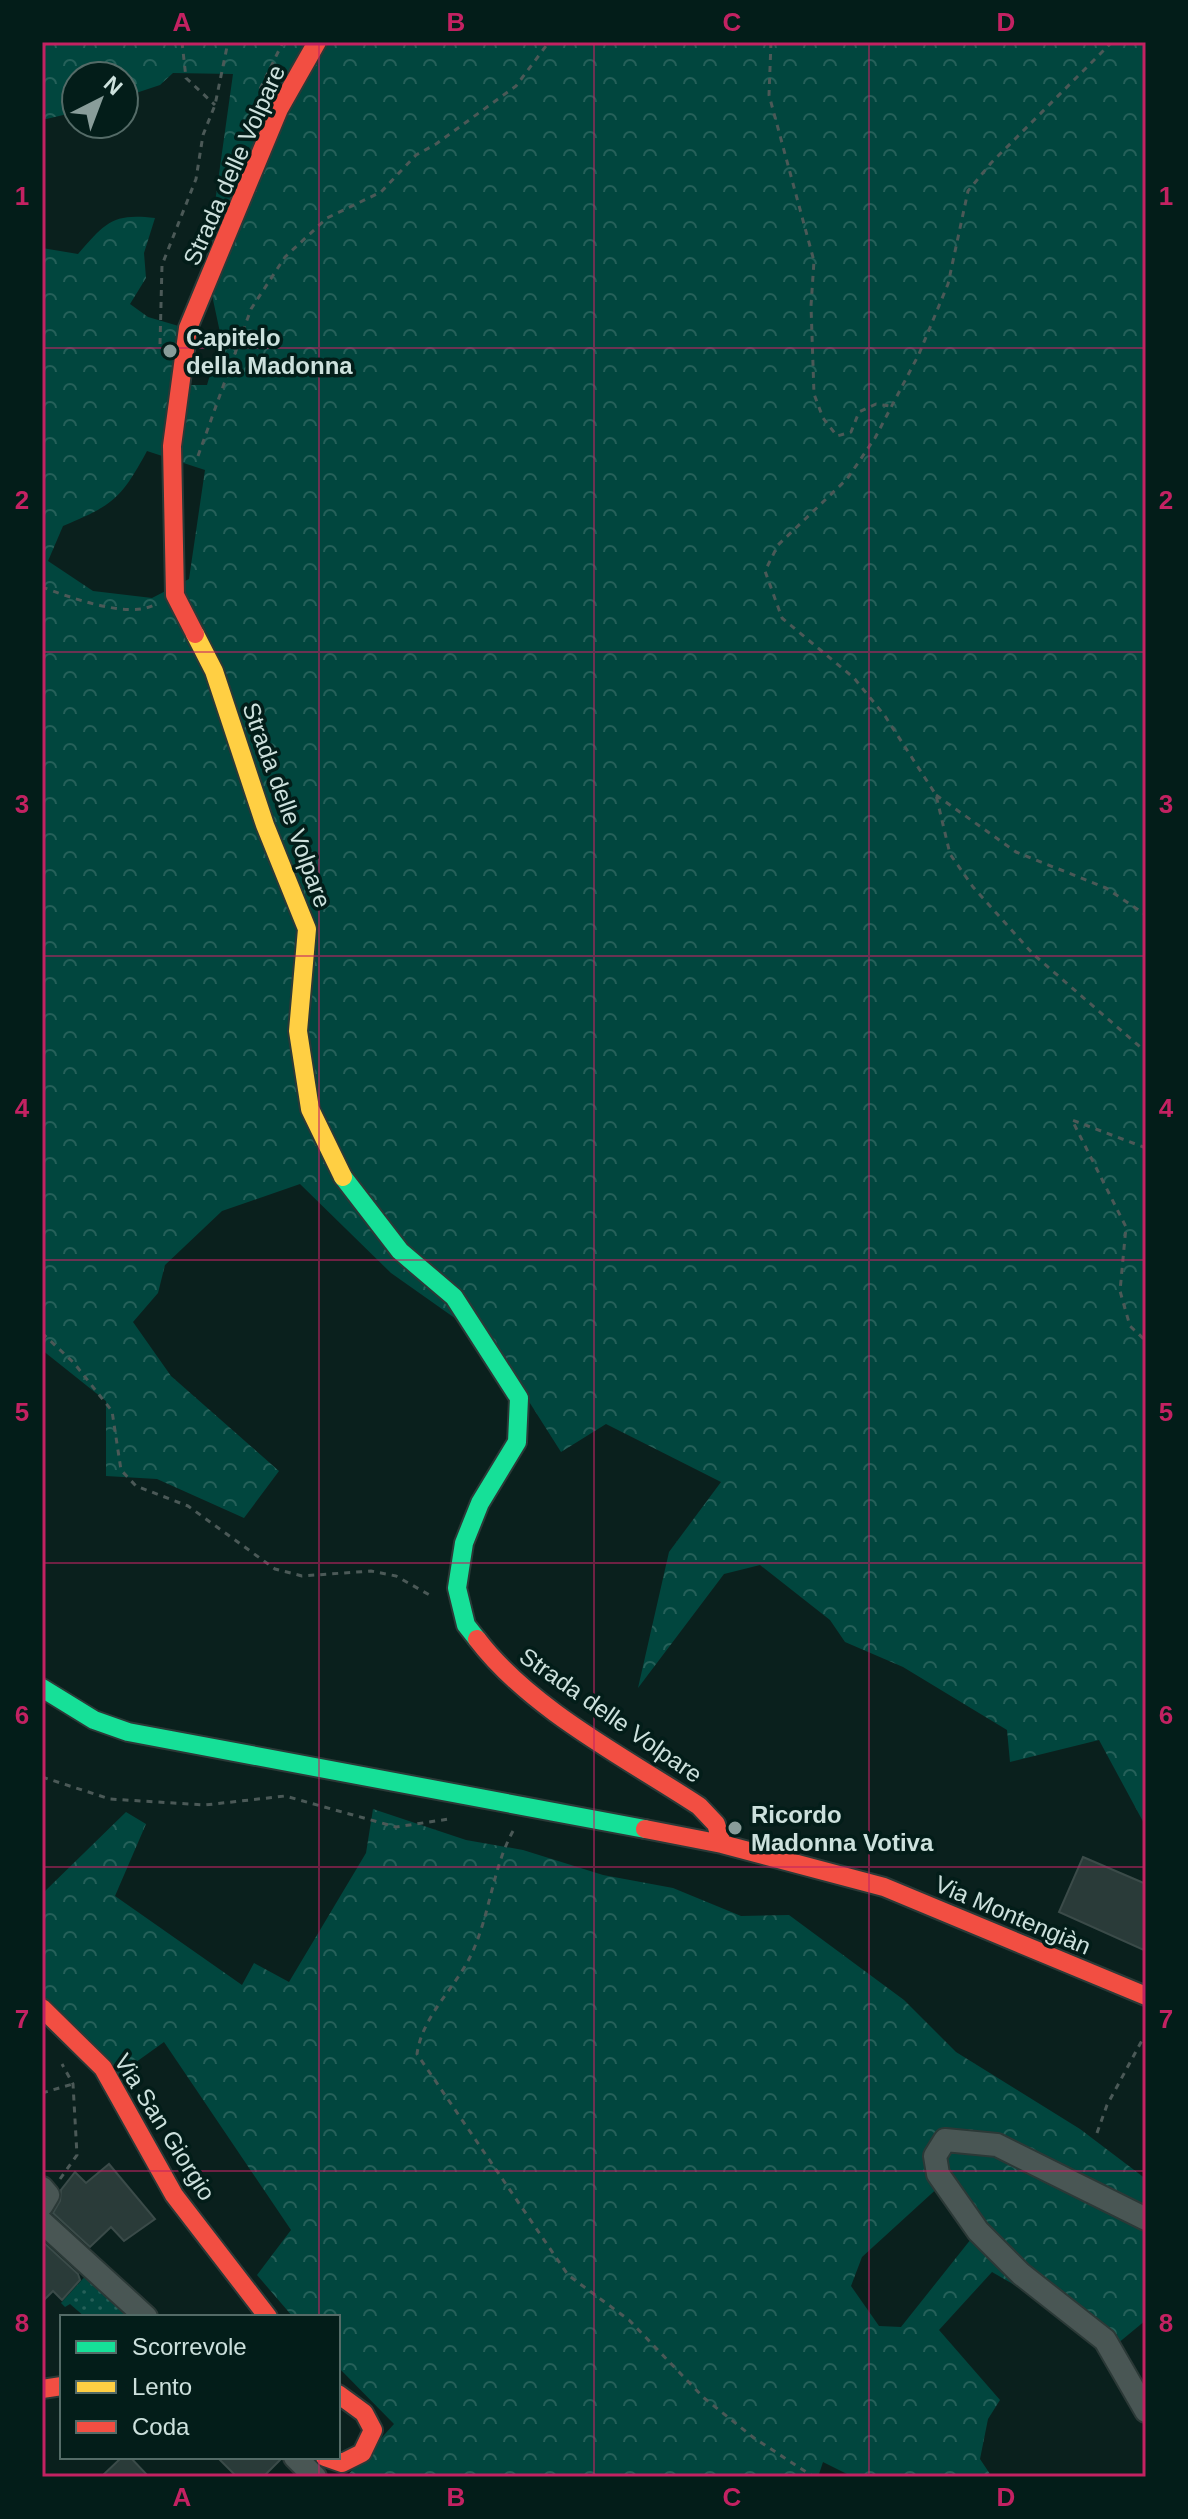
<svg xmlns="http://www.w3.org/2000/svg" width="1188" height="2519" font-family="Arial,sans-serif">
  <defs>
    <pattern id="forest-crowns" width="20" height="18" patternUnits="userSpaceOnUse" patternTransform="scale(2)"><rect width="20" height="18" fill="#01463e"/><path d="M2 6a3 3 0 1 1 6 0M12 15a3 3 0 1 1 6 0" fill="none" stroke="#256059"/></pattern>
    <pattern id="garden-dots" width="8" height="8" patternUnits="userSpaceOnUse" patternTransform="scale(2)"><rect width="8" height="8" fill="#01463e"/><path d="M2 2h.1M6 6h.1" fill="none" stroke="#256059" stroke-width="1.8" stroke-linecap="round"/></pattern>
  </defs>
  <rect width="100%" height="100%" fill="#0a201d"/>
  <path fill="url(#forest-crowns)" fill-rule="evenodd" d="M42,42H1146V1827L1099,1740L1010,1762L1007,1730L903,1667L845,1642L830,1620L760,1565L724,1574L638,1688L669,1552L721,1482L606,1424L561,1452L493,1345L391,1273L300,1184L222,1211L165,1265L158,1293L133,1322L171,1376L279,1471L244,1518L157,1479L106,1476V1401L42,1350V248L78,254C106,222 113,213 155,218L144,253L146,278L130,304L148,317L182,327L170,385H207L221,337L206,267L233,74L173,73L160,85L124,97V76H76V112L42,120ZM147,451L205,470L189,579L152,598L93,591L48,561L63,526C113,505 121,499 147,451Z
    M373,1809L466,1840L523,1850L603,1875L673,1888L741,1916L789,1915L904,2000L956,2052L1080,2129L1146,2179V2320L1117,2344L992,2272L939,2330L1000,2400L988,2419L980,2459L992,2477H853L823,2462L818,2477H346L394,2424L338,2367V2317H293L257,2275L291,2230L164,2042L118,2075L42,1994V1894L126,1812L146,1824L115,1896L242,1985L254,1963L289,1982L366,1853ZM942,2184L975,2234L901,2327L879,2326L851,2286L862,2257Z"/>
  <path fill="url(#garden-dots)" d="M89,2272L135,2317H85L70,2304L65,2307L61,2303Z"/>
  <path fill="#2a3b39" stroke="#3b4b49" stroke-width="2" d="M1083,1857L1146,1884V1951L1059,1912Z
    M109,2164L155,2219L124,2241L111,2227L90,2247L53,2213L60,2201L61,2190L75,2172L86,2183Z
    M42,2241L78,2274L80,2280L62,2300L53,2291L42,2302Z
    M122,2457H130L149,2477H101Z
    M217,2457H281V2459L263,2477H237Z"/>
  <g fill="none" stroke-linecap="round" stroke-linejoin="round">
    <g stroke="#2b3937" stroke-width="26">
      <path id="street" d="M42,2188L48,2195L42,2205
        M1146,2219L997,2145L945,2140L935,2156L938,2174L978,2231L1021,2274L1105,2340L1146,2411
        M42,2222L146,2317
        M295,2457L315,2477"/>
    </g>
    <g stroke="#2b3937" stroke-width="22">
      <path id="fast" d="M343,1177L400,1251L454,1297L519,1398L517,1442L480,1503L464,1543L457,1588L466,1625L477,1639
        M42,1688L94,1720L128,1732L645,1829"/>
    </g>
    <g stroke="#2b3937" stroke-width="22">
      <path id="slow" d="M195,634L214,671L265,825L307,929L298,1031L310,1109L343,1177"/>
    </g>
    <g stroke="#2b3937" stroke-width="22">
      <path id="jam" d="M195,634L175,595L172,446L188,328L279,109L317,42
        M477,1639C530,1709 626,1758 699,1806L716,1824L722,1844
        M645,1829L722,1844L884,1887L1146,1996
        M42,2008L103,2068L174,2195L268,2317
        M42,2389L62,2386
        M325,2457L342,2463L362,2453L373,2430L364,2413L338,2394"/>
    </g>
    <path stroke="#4b5957" stroke-width="3" stroke-dasharray="6 6" stroke-linecap="butt" d="M182,42L186,78L215,105
      M771,42L769,95L814,261L811,306L814,394L823,418L837,436L851,432L859,412L876,404L890,406
      M1112,42L991,163L968,191L948,284L919,354L875,438L847,479L778,545L765,571L782,618L854,678L885,716L936,795L950,854L973,887L1033,954L1146,1052
      M260,89L283,42
      M160,344L162,265L196,179L203,135L215,105L228,42
      M198,456L251,309L285,257L327,218L381,192L416,155L436,144L516,86L549,42
      M42,587C69,597 127,619 154,605
      M936,795L1016,852L1106,888L1146,915
      M1146,1148L1072,1120L1126,1227L1120,1291L1130,1326L1146,1341
      M42,1333L74,1363L112,1411L121,1470L136,1486L188,1506L275,1569L302,1576L371,1571L396,1576L433,1597
      M42,1777L110,1799L205,1805L285,1796L396,1827L449,1819
      M513,1831C491,1871 490,1920 468,1961C451,1992 422,2018 417,2054L568,2275L629,2320L704,2398L754,2438L814,2477
      M42,2093L73,2084
      M1097,2133L1107,2105L1146,2033
      M60,2179L77,2155L73,2084L62,2064"/>
    <use href="#street" stroke="#495654" stroke-width="22"/>
    <use href="#fast" stroke="#16e098" stroke-width="18"/>
    <use href="#slow" stroke="#ffcf43" stroke-width="18"/>
    <use href="#jam" stroke="#f24e42" stroke-width="18"/>
  </g>
  <path fill="none" stroke="#c32262" stroke-width="2" stroke-opacity="0.55" d="M319,42V2317M594,42V2477M869,42V2477M42,348H1146M42,652H1146M42,956H1146M42,1260H1146M42,1563H1146M42,1867H1146M42,2171H1146M319,2457V2477"/>
  <g fill="#899d9a" stroke="#031d19" stroke-width="3">
    <circle cx="170" cy="351" r="8"/>
    <circle cx="735" cy="1828" r="8"/>
  </g>
  <g text-anchor="middle" dominant-baseline="central" stroke-width="7" stroke-linejoin="round" paint-order="stroke">
    <g font-size="24" fill="#cde1dd" stroke="#031d19">
      <text transform="translate(234 165) rotate(-66)">Strada delle Volpare</text>
      <text transform="translate(287 805) rotate(70)">Strada delle Volpare</text>
      <text transform="translate(611 1715) rotate(35)">Strada delle Volpare</text>
      <text transform="translate(1013 1915) rotate(23)">Via Montengiàn</text>
      <text transform="translate(165 2127) rotate(58)">Via San Giorgio</text>
    </g>
    <g font-size="24" font-weight="bold" fill="#cde1dd" stroke="#031d19" text-anchor="start">
      <text x="186" y="337">Capitelo<tspan x="186" dy="28">della Madonna</tspan></text>
      <text x="751" y="1814">Ricordo<tspan x="751" dy="28">Madonna Votiva</tspan></text>
    </g>
  </g>
  <rect width="1188" height="2519" fill="none" stroke="#031d19" stroke-width="88"/>
  <rect x="60" y="2315" width="280" height="144" fill="#031d19" stroke="#546b67" stroke-width="2"/>
  <rect x="76" y="2341" width="40" height="12" fill="#16e098" stroke="#546b67" stroke-width="2"/>
  <text x="132" y="2355" font-size="24" fill="#cde1dd">Scorrevole</text>
  <rect x="76" y="2381" width="40" height="12" fill="#ffcf43" stroke="#546b67" stroke-width="2"/>
  <text x="132" y="2395" font-size="24" fill="#cde1dd">Lento</text>
  <rect x="76" y="2421" width="40" height="12" fill="#f24e42" stroke="#546b67" stroke-width="2"/>
  <text x="132" y="2435" font-size="24" fill="#cde1dd">Coda</text>
  <g transform="translate(100 100) rotate(42)"><circle r="38" fill="#031d19" stroke="#546b67" stroke-width="2"/>
  <path d="M0-6L14 30L0 20L-14 30Z" fill="#899d9a"/>
  <text y="-12" font-size="22" font-weight="bold" text-anchor="middle" fill="#cde1dd">N</text>
  </g>
  <rect x="44" y="44" width="1100" height="2431" fill="none" stroke="#c32262" stroke-width="3"/>
  <g font-size="26" text-anchor="middle" font-weight="bold" fill="#c32262">
    <text x="182" y="31">A</text>
    <text x="456" y="31">B</text>
    <text x="732" y="31">C</text>
    <text x="1006" y="31">D</text>
    <text x="22" y="205">1</text>
    <text x="1166" y="205">1</text>
    <text x="22" y="509">2</text>
    <text x="1166" y="509">2</text>
    <text x="22" y="813">3</text>
    <text x="1166" y="813">3</text>
    <text x="22" y="1117">4</text>
    <text x="1166" y="1117">4</text>
    <text x="22" y="1421">5</text>
    <text x="1166" y="1421">5</text>
    <text x="22" y="1724">6</text>
    <text x="1166" y="1724">6</text>
    <text x="22" y="2028">7</text>
    <text x="1166" y="2028">7</text>
    <text x="22" y="2332">8</text>
    <text x="1166" y="2332">8</text>
    <text x="182" y="2506">A</text>
    <text x="456" y="2506">B</text>
    <text x="732" y="2506">C</text>
    <text x="1006" y="2506">D</text>
  </g>
</svg>
